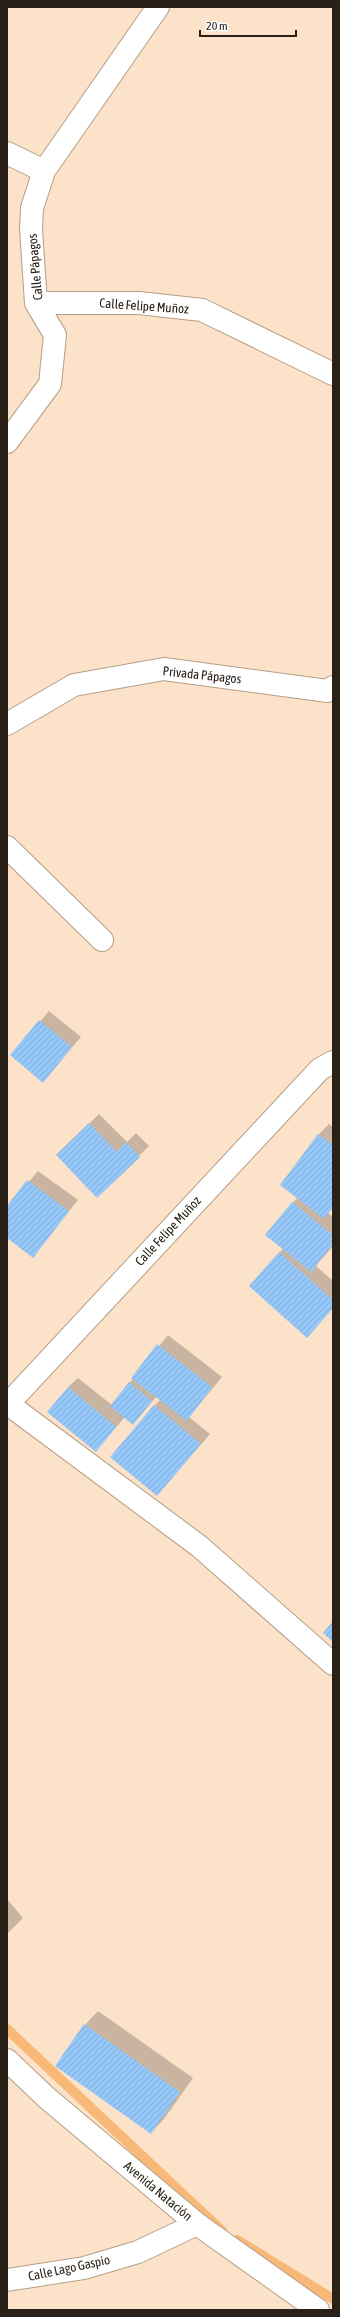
<svg xmlns="http://www.w3.org/2000/svg" width="340" height="2317" font-family="'Asap Condensed',sans-serif">
  <defs>
    <pattern id="building-hatch" width="6" height="6" patternUnits="userSpaceOnUse"><rect width="6" height="6" fill="#95c8f9"/><path d="M-1 1l2-2M0 6l6-6M5 7l2-2" fill="none" stroke="#80acd5"/></pattern>
  </defs>
  <rect width="100%" height="100%" fill="#fbe2c9"/>
  <path fill="#0003" d="M49,1011L81,1037L43,1082L12,1055Z
    M99,1114L127,1142L136,1133L149,1146L97,1197L57,1155Z
    M329,1124L333,1127V1208L328,1213L333,1217V1246L316,1266L333,1281V1308L307,1336L279,1253L284,1248L292,1203L298,1198L281,1185L319,1134Z
    M38,1171L78,1200L33,1257L7,1237V1208Z
    M168,1335L222,1377L189,1417L210,1434L157,1495L154,1406L161,1399L157,1396L133,1424L125,1417L96,1450L68,1387L78,1378L112,1405Z
    M7,1899L23,1918L7,1934Z
    M98,2011L193,2078L164,2119L151,2133L85,2025Z"/>
  <g fill="none" stroke-linecap="round" stroke-linejoin="round">
    <path stroke="#f8b978" stroke-width="10" d="M7,2029L222,2231
      M237,2240L333,2299"/>
  </g>
  <path fill="url(#building-hatch)" d="M39,1020L72,1047L43,1083L10,1055Z
    M89,1123L117,1152L126,1142L140,1157L97,1198L56,1155Z
    M318,1134L333,1145V1207L324,1219L280,1185Z
    M27,1180L69,1211L33,1258L7,1238V1206Z
    M292,1202L333,1235V1244L311,1272L265,1235Z
    M279,1252L333,1300V1308L307,1338L249,1286Z
    M157,1344L212,1387L187,1421L131,1378Z
    M129,1382L152,1401L133,1425L110,1406Z
    M68,1387L116,1427L96,1452L47,1412Z
    M154,1405L201,1444L157,1496L110,1457Z
    M333,1621V1642L323,1633Z
    M84,2024L180,2092L151,2134L55,2066Z"/>
  <g fill="none" stroke-linecap="round" stroke-linejoin="round">
    <g stroke="#b59e87" stroke-width="24">
      <path id="minor" d="M7,153L44,171
        M36,303H139L202,310L333,374
        M7,442L50,384L55,335L36,303L31,229L32,208L44,171L158,7
        M7,724L74,685L164,669L328,691L333,687
        M7,847L102,940
        M8,1404L199,1546L333,1664
        M7,1405L320,1069L333,1062
        M7,2280L84,2268L138,2252L197,2224"/>
    </g>
    <g stroke="#b59e87" stroke-width="24">
      <path id="tertiary" d="M7,2060L47,2098L197,2224L318,2310"/>
    </g>
    <use href="#minor" stroke="#fff" stroke-width="22"/>
    <use href="#tertiary" stroke="#fff" stroke-width="22"/>
  </g>
  <g text-anchor="middle" dominant-baseline="central" stroke-width="3" stroke-linejoin="round" paint-order="stroke">
    <g font-size="13" fill="#292017" stroke="#fff">
      <text transform="translate(35 267) rotate(-95)">Calle Pápagos</text>
      <text transform="translate(144 306) rotate(4)">Calle Felipe Muñoz</text>
      <text transform="translate(202 675) rotate(6)">Privada Pápagos</text>
      <text transform="translate(168 1231) rotate(-47)">Calle Felipe Muñoz</text>
      <text transform="translate(158 2191) rotate(40)">Avenida Natación</text>
      <text transform="translate(69 2268) rotate(-12)">Calle Lago Gaspio</text>
    </g>
  </g>
  <rect width="340" height="2317" fill="none" stroke="#292017" stroke-width="16"/>
  <path d="M200 30v6h96v-6" fill="none" stroke="#292017" stroke-width="2"/>
  <text x="206" y="30" font-size="12" fill="#292017" stroke="#ffffff" stroke-width="3" paint-order="stroke">20 m</text>
</svg>
